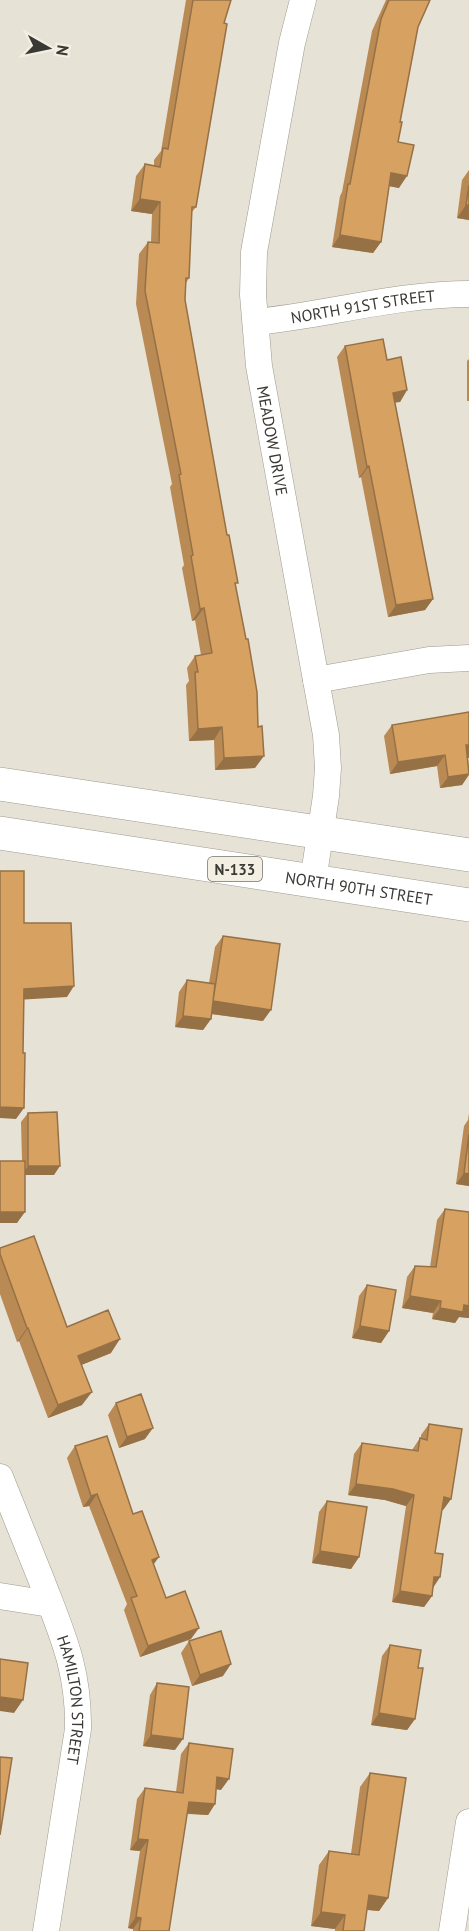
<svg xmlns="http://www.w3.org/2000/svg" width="469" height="1931" font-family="'PT Sans',sans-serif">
  <rect width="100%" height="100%" fill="#e7e2d6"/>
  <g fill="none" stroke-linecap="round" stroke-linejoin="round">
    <g stroke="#9e9a8f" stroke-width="27">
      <g id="street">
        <path id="s1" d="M303,0L292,43L254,252L253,295L259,366L326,735L328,768L326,796L313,881"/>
        <path id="s2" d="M256,322C327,315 397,294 469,294"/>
        <path d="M316,680L429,660L469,658"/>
        <path id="s3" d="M0,1477C14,1511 27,1545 41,1579C62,1634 79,1669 78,1729L46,1931"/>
        <path d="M0,1596L50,1604"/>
        <path d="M452,1931L469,1822"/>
      </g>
    </g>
    <g stroke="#9e9a8f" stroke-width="34">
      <g id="primary">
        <path d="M0,784L469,855"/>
        <path id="s4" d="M0,833L469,905"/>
      </g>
    </g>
    <use href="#street" stroke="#fff" stroke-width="26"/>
    <use href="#primary" stroke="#fff" stroke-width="33"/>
  </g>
  <path fill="#b98a54" d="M186,0H231L224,23L196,207L192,212L189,278L186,283L185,300L236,586L255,768L215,770L214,740L189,741L186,685L189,681L187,668L195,656L201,655L195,620L192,621L182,568L184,565L170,487L172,484L136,304L139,254L148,242H151L152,214L131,211L136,176L145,164L154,166V160L161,151Z
    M386,0H430L418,27L400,122L398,142L399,188L389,186L381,242L373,253L332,247L340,196L342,192L372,31Z
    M469,170V220L457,218L462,180Z
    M345,346L387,360L407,390L400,402H395L433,599L425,610L388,617L361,477L359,478L337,357Z
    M469,359V401H467V361Z
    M469,712V758H468L469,775L462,785L440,788L437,766L390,774L384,736L392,725Z
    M223,936L263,1021L211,1014V1019L203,1030L175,1027L179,992L187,980L209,983L215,947Z
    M28,1113L54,1175H25L17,1223H0L22,1161L21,1122Z
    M469,1113V1186L456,1184L464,1126L468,1120Z
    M445,1209L469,1212V1318L459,1317L455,1323L432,1319L433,1313L402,1308L407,1277L415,1266L430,1267L437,1220Z
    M0,1248L67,1327L111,1353L81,1365L82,1405L48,1418L19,1341L17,1342L0,1294Z
    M367,1285L389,1331L381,1343L352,1338L359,1296Z
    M116,1403L145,1439L119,1448L108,1415Z
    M429,1424L451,1499L443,1510H442L435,1553L440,1577L433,1588L432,1596L424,1607L392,1602L406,1506L385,1500L348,1495L354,1454L362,1443L412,1450L420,1438L421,1439V1435Z
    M75,1446L133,1514L166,1598L191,1639L140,1657L124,1610L127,1604L89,1506L83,1507L67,1458Z
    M327,1501L359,1557L351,1569L312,1563L319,1512Z
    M189,1641L223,1676L192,1686L181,1653Z
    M390,1645L418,1668L415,1719L407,1730L371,1725L382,1656Z
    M157,1683L175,1750L143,1746L150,1695Z
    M189,1743L221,1790L216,1789L215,1804L208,1815L187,1814L169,1931H133V1929L128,1928L140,1851L130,1850L137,1799L145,1788L176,1792L181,1754Z
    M370,1773L388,1898L379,1911L367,1910L364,1931H335V1929L311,1926L319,1865L329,1851L351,1854L360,1787Z"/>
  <path fill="#967145" d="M391,173L407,176L399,188L383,185Z
    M140,199L160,202L152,214L131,211Z
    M466,205H469V220L457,218Z
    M340,235L381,242L373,253L332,247Z
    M407,390L400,402L385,404L393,393Z
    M369,466L361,477L359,478L367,467Z
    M433,599L425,610L388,617L396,605Z
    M204,608L195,620L192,621L200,609Z
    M222,727L214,740L189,741L198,729Z
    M466,745H469V758L458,756Z
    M445,755L437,766L390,774L398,762Z
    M264,756L255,768L215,770L224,758Z
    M469,774L462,785L440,788L448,777Z
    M74,986L67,997L16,1000L24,989Z
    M213,1001L271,1010L263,1021L205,1013Z
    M183,1016L211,1019L203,1030L175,1027Z
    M0,1107L24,1108L16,1119L0,1118Z
    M28,1166H60L54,1175H22Z
    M464,1173L469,1174V1186L456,1184Z
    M0,1212H25L17,1223H0Z
    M410,1296L441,1301L433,1313L402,1308Z
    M464,1305L469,1306V1318L459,1317L455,1323L432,1319L440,1308Z
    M360,1326L389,1331L381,1343L352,1338Z
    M27,1328H28L19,1341L17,1342Z
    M120,1339L111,1353L69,1370L78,1356Z
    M92,1392L82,1405L48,1418L58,1405Z
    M153,1428L145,1439L119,1448L127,1437Z
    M356,1484L393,1489L414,1495L406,1506L385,1500L348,1495Z
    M97,1494L89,1506L83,1507L91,1496Z
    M444,1497L451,1499L443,1510L436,1509Z
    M320,1551L359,1557L351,1569L312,1563Z
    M159,1557L151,1568L152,1560Z
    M434,1577H440L432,1589Z
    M400,1591L432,1596L424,1607L392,1602Z
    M199,1628L191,1639L140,1657L148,1646Z
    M231,1664L223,1676L192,1686L200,1675Z
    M0,1697L23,1700L14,1713L0,1711Z
    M379,1713L415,1719L407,1730L371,1725Z
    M151,1735L183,1739L175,1750L143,1746Z
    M217,1777L229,1779L221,1790L209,1788Z
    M189,1802L215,1804L208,1815L181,1813Z
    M138,1839L148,1840L140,1851L130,1850Z
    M369,1895L388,1898L379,1911L359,1909Z
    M321,1912L345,1915L335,1929L311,1926Z
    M136,1917L141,1918L133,1929L128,1928Z"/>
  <path fill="#d7a162" stroke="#967145" stroke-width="1.5" d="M193,0H231L224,23L227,24L196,207H192L189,278H186L185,300L227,535H229L238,583H235L246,639H248L257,692L258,727L262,726L264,756L224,758L222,727L198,729L195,672H198L195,656L212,653L204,608L200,609L191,556L193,555L179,475L181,474L145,291L148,242L159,243L160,202L140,199L145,164L160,167L163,148L168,149Z
    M389,0H430L418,27L400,122H402L398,142L414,145L407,176L391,173L381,242L340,235L348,184H350L381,19Z
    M469,185V205H466Z
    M383,339L387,360L401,357L407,390L393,393L433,599L396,605L369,466L367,467L345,346Z
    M469,712V745H466L469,774L448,777L445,755L398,762L392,725Z
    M0,871H24V923H71L74,986L24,989L23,1053H25L24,1108L0,1107Z
    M223,936L280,944L271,1010L213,1001Z
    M187,980L215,984L211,1019L183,1016Z
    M57,1112L60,1166H28V1113Z
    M469,1134V1174L464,1173Z
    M0,1161H25V1212H0Z
    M445,1209L469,1212V1306L464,1305L463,1312L440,1308L441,1301L410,1296L415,1266L436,1267Z
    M34,1236L67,1327L108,1310L120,1339L78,1356L92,1392L58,1405L28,1328H27L0,1254V1248Z
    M367,1285L396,1290L389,1331L360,1326Z
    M141,1394L153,1428L127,1437L116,1403Z
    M429,1424L462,1429L451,1499L444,1497L435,1553L443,1554L440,1577H434L432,1596L400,1591L414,1495L393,1489L356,1484L362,1443L418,1451L420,1438L427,1440Z
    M107,1436L133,1514L142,1511L159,1557L152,1560L166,1598L185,1591L199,1628L148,1646L131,1598L137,1596L97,1494L91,1496L75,1446Z
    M327,1501L367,1507L359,1557L320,1551Z
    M221,1631L231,1664L200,1675L189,1641Z
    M390,1645L421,1650L418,1668H423L415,1719L379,1713Z
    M0,1659L28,1663L23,1700L0,1697Z
    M157,1683L189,1687L183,1739L151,1735Z
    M189,1743L233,1749L229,1779L217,1777L215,1804L189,1802L169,1931H139L141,1918L136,1917L148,1840L138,1839L145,1788L183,1793Z
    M0,1757L12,1758L0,1835Z
    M370,1773L406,1778L388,1898L369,1895L364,1931H343L345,1915L321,1912L329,1851L359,1855Z"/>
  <g text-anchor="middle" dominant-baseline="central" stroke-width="6" stroke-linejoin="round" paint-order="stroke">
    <rect fill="#f4efe3" stroke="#727069" stroke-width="1.5" x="208" y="857" width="54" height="24" rx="4.5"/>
    <g font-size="15" font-weight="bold" fill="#3b3935">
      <text x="235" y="869">N-133</text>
    </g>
    <g font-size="16" fill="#3b3935" stroke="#f4efe3">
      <text stroke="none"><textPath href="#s2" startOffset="108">NORTH 91ST STREET</textPath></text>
      <text stroke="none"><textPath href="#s1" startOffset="447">MEADOW DRIVE</textPath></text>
      <text stroke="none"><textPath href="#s4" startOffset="363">NORTH 90TH STREET</textPath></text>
      <text stroke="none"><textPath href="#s3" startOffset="236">HAMILTON STREET</textPath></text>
    </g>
  </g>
  <g transform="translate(48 48) rotate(99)" stroke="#f4efe3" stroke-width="4.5" paint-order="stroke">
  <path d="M0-4.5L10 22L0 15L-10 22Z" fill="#3b3935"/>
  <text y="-9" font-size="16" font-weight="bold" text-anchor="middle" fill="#3b3935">N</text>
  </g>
</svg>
